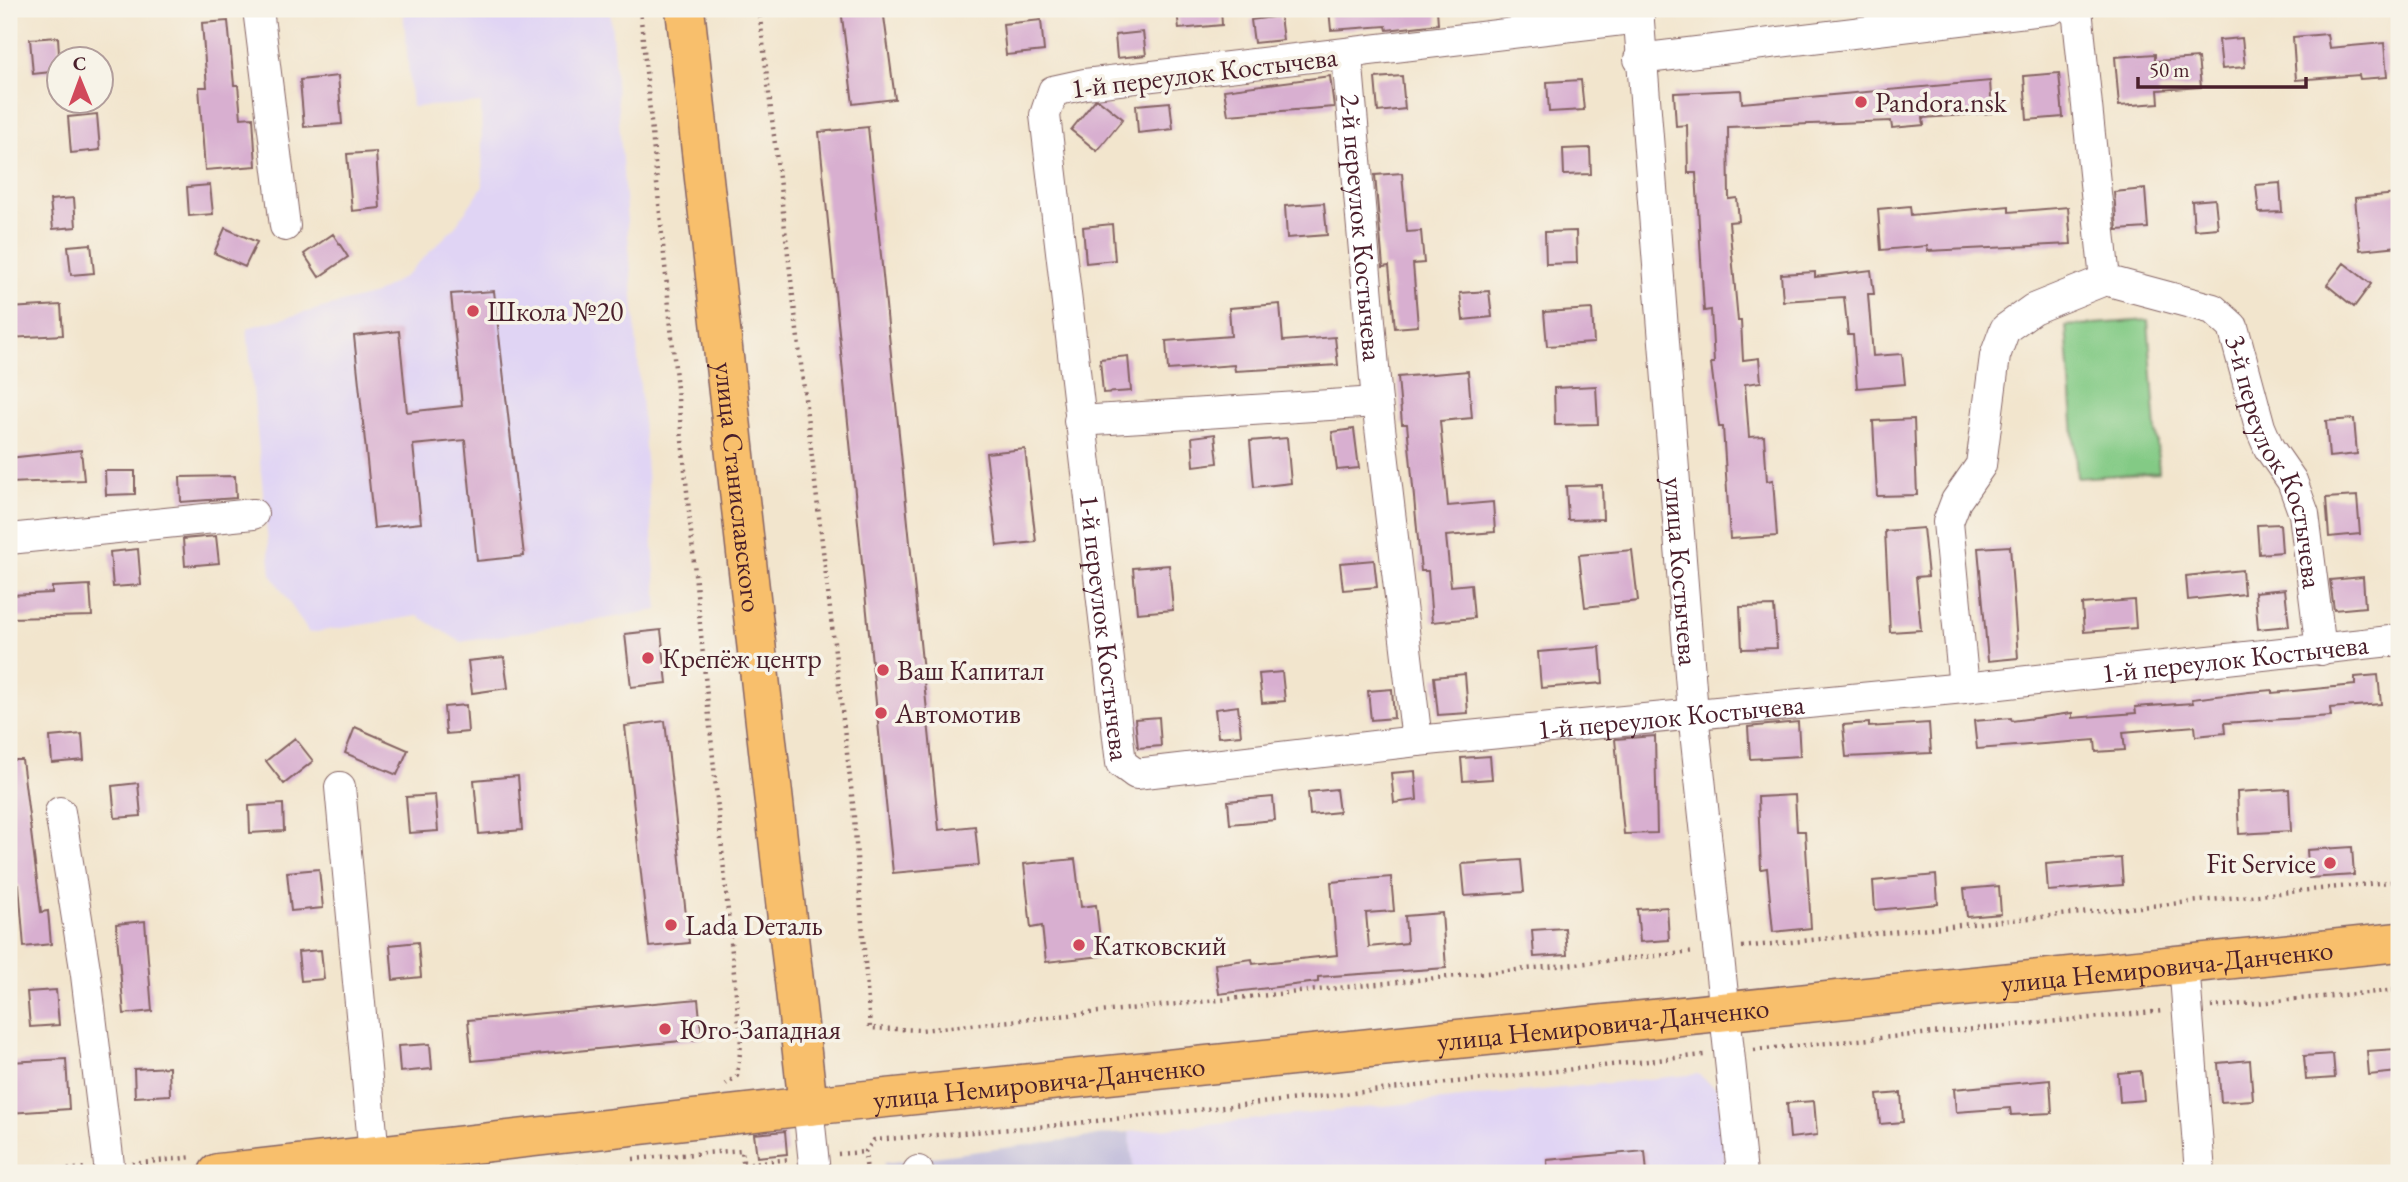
<svg xmlns="http://www.w3.org/2000/svg" width="2408" height="1182" font-family="'EB Garamond',serif">
  <rect width="100%" height="100%" fill="#f7f3e8"/>
  <filter id="ink" filterUnits="userSpaceOnUse"><feTurbulence type="fractalNoise" baseFrequency=".0143" numOctaves="2"/><feDisplacementMap in="SourceGraphic" scale="14" xChannelSelector="R" yChannelSelector="G"/><feConvolveMatrix kernelMatrix="1 2 1 2 8 2 1 2 1" color-interpolation-filters="sRGB"/></filter>
  <filter id="wash" filterUnits="userSpaceOnUse"><feTurbulence type="fractalNoise" baseFrequency=".00686" numOctaves="4" result="noise"/><feDisplacementMap in="SourceGraphic" scale="28" xChannelSelector="R" yChannelSelector="G"/><feGaussianBlur stdDeviation="1.57" result="paint"/><feColorMatrix in="noise" values="0 0 0 0 0 0 0 0 0 0 0 0 0 0 0 0 0 1.4 0 .05"/><feComposite in="paint" operator="in"/></filter>
  <g filter="url(#wash)">
    <rect width="100%" height="100%" fill="#f2e5cd"/>
    <path fill="#e0d4f4" d="M403,9H610L658,610L461,642L418,616L309,633L271,574L247,328L375,294L405,276L454,228L483,186L481,103L412,107Z
      M1698,1074L1718,1090L1727,1173H1134L1129,1132Z"/>
    <path fill="#c4c0db" d="M1129,1132L1134,1173H885L884,1163Z"/>
    <path fill="#83ca85" stroke="#667458" stroke-width="2" d="M2148,320L2159,472L2077,478L2066,326Z"/>
    <g id="blocks">
      <path fill="#d8afd0" d="M841,9H883L895,99L853,104Z
        M1177,9H1221L1222,25L1179,29Z
        M1329,9H1437L1438,24L1387,30L1386,26L1331,30Z
        M1280,16L1283,40L1254,43L1251,20Z
        M1041,20L1044,51L1006,55L1003,24Z
        M228,21L234,85H238L241,118L253,117L256,166L205,170L199,87H207L202,23Z
        M1143,32L1146,55L1117,58L1115,35Z
        M2327,34L2329,48L2384,43L2387,77L2360,79L2359,75L2296,80L2293,37Z
        M58,37L60,71L33,74L30,39Z
        M2242,38L2245,67L2222,69L2219,40Z
        M2155,54V61L2198,58L2201,87L2158,90L2159,103L2119,106L2115,57Z
        M2059,73L2063,117L2027,120L2024,76Z
        M338,76L342,124L304,127L300,80Z
        M1330,76L1334,107L1228,115L1224,90Z
        M1402,76L1405,109L1378,112L1375,78Z
        M1581,80L1584,110L1549,112L1547,82Z
        M1990,81L1992,113L1923,118L1924,125L1892,128L1891,121L1728,127L1729,199L1737,198L1739,221L1729,222L1738,321H1741L1743,360L1759,358L1761,382L1745,384L1749,437L1764,436L1767,481L1773,480L1777,536L1730,539L1723,427H1719L1711,363H1714L1711,310L1704,311L1696,173H1688L1687,125L1676,126L1674,93L1741,90L1742,103Z
        M1095,100H1099L1123,119L1097,151L1071,130Z
        M1170,102L1173,129L1138,133L1136,105Z
        M97,114L100,150L71,153L68,117Z
        M868,127L939,830L975,826L979,865L893,873L819,132Z
        M1590,148L1591,174L1564,175L1563,149Z
        M376,152L380,208L352,211L347,154Z
        M1402,173L1407,232L1421,231L1424,263L1413,264L1418,326L1395,328L1389,266L1383,267L1375,175Z
        M2280,183L2282,212L2259,213L2256,185Z
        M210,185L213,214L189,216L187,187Z
        M2145,189L2148,228L2117,230L2114,192Z
        M2397,194L2399,246L2360,250L2355,198Z
        M74,198L76,227L53,229L50,200Z
        M2215,199L2218,228L2194,230L2192,201Z
        M1324,203L1327,235L1287,238L1285,206Z
        M1910,206L1911,215L2009,206V212L2068,207L2071,244L1928,251L1927,246L1881,250L1878,209Z
        M1112,224L1115,260L1086,263L1083,227Z
        M225,228L257,242L245,267L214,253Z
        M1576,231L1577,263L1546,264L1545,232Z
        M333,234L348,257L319,277L304,254Z
        M91,244L94,273L71,275L68,246Z
        M2344,263L2371,284L2354,307L2327,285Z
        M1871,270L1874,294H1868L1873,356L1902,354L1905,384L1857,388L1853,335H1848L1844,297L1783,301L1781,274L1815,272V277Z
        M494,291L524,556L477,561L465,440L413,445L421,523L374,528L354,336L399,331L407,412L462,406L451,294Z
        M1489,291L1492,317L1463,320L1460,293Z
        M1280,304L1283,341L1335,337L1338,365L1235,371L1234,365L1168,370L1166,341L1231,336L1229,308Z
        M61,305L63,335L9,338V308Z
        M1592,309L1594,343L1547,346L1544,312Z
        M1128,356L1131,391L1103,393L1100,359Z
        M1468,371L1472,418L1440,421L1448,506L1493,502L1495,532L1446,536L1451,586L1471,584L1474,618L1432,622L1428,571H1421L1407,424H1402L1398,377Z
        M1596,386L1598,424L1555,425L1554,388Z
        M1914,419L1917,495L1877,496L1873,421Z
        M2354,419L2357,454L2329,457L2326,421Z
        M1354,429L1359,468L1337,470L1332,432Z
        M1215,434L1218,463L1194,466L1192,437Z
        M1287,438L1291,483L1254,487L1250,441Z
        M1025,449L1036,542L997,546L986,453Z
        M81,450L84,480L9,483V458Z
        M105,471H135V494L106,495Z
        M235,476L236,498L181,502L180,477Z
        M1602,485L1603,519L1568,520L1566,486Z
        M2357,496L2360,534L2329,537L2326,498Z
        M2280,524L2282,552L2259,554L2257,525Z
        M1923,528L1928,576L1916,577L1921,630L1890,632L1885,531Z
        M216,536L219,563L185,566L183,539Z
        M2010,546L2018,658L1988,661L1978,548Z
        M138,549L141,585L113,587L110,552Z
        M1632,550L1638,601L1585,607L1579,555Z
        M1374,560L1377,587L1343,590L1340,563Z
        M1169,565L1173,610L1137,613L1133,568Z
        M2242,570L2244,594L2188,600L2186,576Z
        M2363,577L2365,607L2334,610L2330,580Z
        M90,585L92,616L9,618V595L52,593V587Z
        M2285,589L2289,626L2258,629L2255,592Z
        M2134,600L2136,628L2084,632L2082,604Z
        M1774,606L1777,648L1742,649L1740,607Z
        M661,630L667,683L631,687L625,634Z
        M1600,647L1603,683L1541,688L1538,652Z
        M504,657L508,688L472,693L468,661Z
        M1282,672L1285,701L1262,703L1259,674Z
        M1465,674L1468,713L1438,715L1434,677Z
        M2378,675L2381,704L2330,708L2331,716L2224,723L2225,733L2196,736L2195,726L2123,732L2125,750L2096,752L2095,740L1977,749L1974,721L2011,718L2012,721L2072,713V718L2136,713L2135,707L2193,703L2192,699L2249,692L2272,690V693L2355,685V677Z
        M1392,689L1394,718L1371,720L1368,691Z
        M466,705L468,732L446,734L444,707Z
        M1238,706L1241,735L1218,737L1215,709Z
        M1159,717L1161,746L1138,748L1135,719Z
        M665,721L689,943L649,947L625,726Z
        M1798,722L1800,756L1750,759L1748,727Z
        M1869,723V727L1929,723L1931,753L1846,757L1843,725Z
        M355,727L408,750L397,775L345,753Z
        M82,734L84,760L52,763L50,737Z
        M1655,736L1657,833L1624,834L1615,739Z
        M295,738L313,761L284,784L266,761Z
        M1490,756L1492,779L1463,781L1461,758Z
        M9,760H22L41,912L48,911L51,944L24,947L19,885L9,886Z
        M1415,771L1417,800L1394,803L1391,773Z
        M518,776L522,830L479,834L474,780Z
        M138,783L141,816L115,818L112,786Z
        M1336,789L1339,812L1310,815L1308,792Z
        M2289,789L2291,831L2239,834L2237,792Z
        M435,795L438,831L409,833L406,797Z
        M1795,795L1797,831H1805L1811,928L1773,932L1767,868L1761,869L1758,797Z
        M1273,797L1275,820L1230,824L1228,801Z
        M283,804L284,831L250,833L249,806Z
        M2352,847L2354,875L2309,878L2307,850Z
        M2121,858L2123,885L2048,891L2046,864Z
        M1075,859L1081,907L1096,905L1102,956L1046,962L1042,926L1031,928L1024,864Z
        M1521,860L1524,892L1465,896L1462,864Z
        M319,869L323,908L291,911L287,872Z
        M1936,875L1938,904L1875,910L1873,881Z
        M1391,877L1394,911L1366,913L1369,947L1407,943L1405,916L1442,913L1446,968L1318,977V982L1219,994L1215,964L1252,959L1253,964L1337,955L1331,882Z
        M1999,886L2001,914L1967,917L1964,889Z
        M1667,907L1669,940L1640,942L1637,909Z
        M145,921L152,1011L124,1014L116,924Z
        M1565,928L1567,955L1534,957L1532,930Z
        M418,942L421,977L393,980L390,945Z
        M321,950L324,979L301,981L298,952Z
        M56,990L59,1025L30,1027L27,992Z
        M698,999L702,1039L472,1061L468,1020Z
        M430,1044L432,1069L400,1072L398,1046Z
        M2396,1049L2398,1072L2369,1075L2367,1051Z
        M2333,1054L2335,1078L2306,1080L2304,1056Z
        M66,1059L69,1109L9,1113V1062Z
        M2250,1060L2253,1100L2221,1102L2218,1063Z
        M169,1067L170,1095L135,1097L134,1069Z
        M2141,1071L2144,1100L2120,1102L2118,1073Z
        M2050,1080L2052,1113L2011,1115L2010,1108L1956,1112L1954,1089Z
        M1901,1093L1903,1122L1880,1124L1877,1095Z
        M1814,1101L1817,1135L1790,1138L1787,1103Z
        M785,1131L787,1154L757,1157L754,1134Z
        M1645,1151L1647,1173H1548L1547,1160Z"/>
    </g>
  </g>
  <g filter="url(#ink)">
    <use href="#blocks" fill-opacity="0" stroke="#856464" stroke-width="2"/>
    <g fill="none" stroke-linecap="round" stroke-linejoin="round">
      <g stroke="#856464" stroke-width="32">
        <g id="minor">
          <path d="M258,9L285,226"/>
          <path id="s1" d="M1638,9L1693,713L1742,1173"/>
          <path d="M2077,9L2105,280"/>
          <path id="s2" d="M1639,18L1085,84L1053,91L1045,115L1121,763L1136,774L1417,741L1964,688L2399,640"/>
          <path id="s3" d="M1347,55L1377,402L1417,741"/>
          <path d="M1639,59L2052,9"/>
          <path d="M1079,421L1377,402"/>
          <path d="M9,539L253,514"/>
          <path id="s4" d="M1964,688L1948,522L1956,501L1981,465L1995,356L2005,329L2033,309L2105,280L2213,309L2233,327L2260,427L2269,448L2292,481L2304,514L2321,650"/>
          <path d="M340,787L374,1155"/>
          <path d="M60,812L86,975L110,1173"/>
          <path d="M2184,963L2200,1173"/>
          <path d="M808,1106L815,1173"/>
          <path d="M918,1171V1173"/>
        </g>
      </g>
      <g stroke="#856464" stroke-width="41">
        <g id="major">
          <path id="s5" d="M685,9L808,1106"/>
          <path id="s6" d="M218,1173L808,1106L2399,942"/>
        </g>
      </g>
      <path stroke="#856464" stroke-width="4.5" stroke-dasharray="2 5" stroke-linecap="butt" d="M640,9L741,1045L737,1076L726,1084
        M759,9L853,804L870,1028L921,1030L1695,952
        M1742,947L2399,881
        M2211,1007L2399,990
        M1754,1050L2164,1011
        M838,1154L864,1152
        M633,1159L742,1150L744,1173
        M132,1164L193,1157
        M743,1164L791,1159
        M33,1173L85,1168
        M575,1173L579,1163
        M867,1173L865,1152L874,1140L1049,1126L1704,1055"/>
      <use href="#minor" stroke="#fff" stroke-width="30"/>
      <use href="#major" stroke="#f8bf6c" stroke-width="38"/>
    </g>
  </g>
  <g fill="#d1495b" stroke="#f7f3e8" stroke-width="2.5">
    <circle cx="1861" cy="102" r="7"/>
    <circle cx="473" cy="311" r="7"/>
    <circle cx="648" cy="658" r="7"/>
    <circle cx="883" cy="670" r="7"/>
    <circle cx="881" cy="713" r="7"/>
    <circle cx="2330" cy="863" r="7"/>
    <circle cx="671" cy="925" r="7"/>
    <circle cx="1079" cy="945" r="7"/>
    <circle cx="665" cy="1029" r="7"/>
  </g>
  <g text-anchor="middle" dominant-baseline="central" stroke-width="7" stroke-linejoin="round" paint-order="stroke">
    <g font-size="28" fill="#4a1f2b" stroke="#f7f3e8">
      <text transform="translate(1204 72) rotate(-7)">1-й переулок Костычева</text>
      <text stroke="none"><textPath href="#s3" startOffset="173">2-й переулок Костычева</textPath></text>
      <text stroke="none"><textPath href="#s4" startOffset="765">3-й переулок Костычева</textPath></text>
      <text stroke="none"><textPath href="#s5" startOffset="481">улица Станиславского</textPath></text>
      <text stroke="none"><textPath href="#s1" startOffset="564">улица Костычева</textPath></text>
      <text stroke="none"><textPath href="#s2" startOffset="1132">1-й переулок Костычева</textPath></text>
      <text stroke="none"><textPath href="#s2" startOffset="2392">1-й переулок Костычева</textPath></text>
      <text stroke="none"><textPath href="#s2" startOffset="1825">1-й переулок Костычева</textPath></text>
      <text stroke="none"><textPath href="#s6" startOffset="1960">улица Немировича-Данченко</textPath></text>
      <text stroke="none"><textPath href="#s6" startOffset="1393">улица Немировича-Данченко</textPath></text>
      <text stroke="none"><textPath href="#s6" startOffset="826">улица Немировича-Данченко</textPath></text>
    </g>
    <g font-size="28" fill="#4a1f2b" stroke="#f7f3e8" text-anchor="start">
      <text x="1875" y="102">Pandora.nsk</text>
      <text x="487" y="311">Школа №20</text>
      <text x="662" y="658">Крепёж центр</text>
      <text x="897" y="670">Ваш Капитал</text>
      <text x="895" y="713">Автомотив</text>
      <text x="2316" y="863" text-anchor="end">Fit Service</text>
      <text x="685" y="925">Lada Dеталь</text>
      <text x="1093" y="945">Катковский</text>
      <text x="679" y="1029">Юго-Западная</text>
    </g>
  </g>
  <rect width="2408" height="1182" fill="none" stroke="#f7f3e8" stroke-width="35"/>
  <g transform="translate(80 80) rotate(359)"><circle r="33" fill="#f7f3e8" stroke="#b29e9c" stroke-width="2"/>
  <path d="M0-5L12 26L0 18L-12 26Z" fill="#d1495b"/>
  <text y="-10" font-size="19" font-weight="bold" text-anchor="middle" fill="#4a1f2b">С</text>
  </g>
  <path d="M2138 77v10h168v-10" fill="none" stroke="#4a1f2b" stroke-width="3.5"/>
  <text x="2149" y="77" font-size="21" fill="#4a1f2b" stroke="#f7f3e8" stroke-width="5" paint-order="stroke">50 m</text>
</svg>
